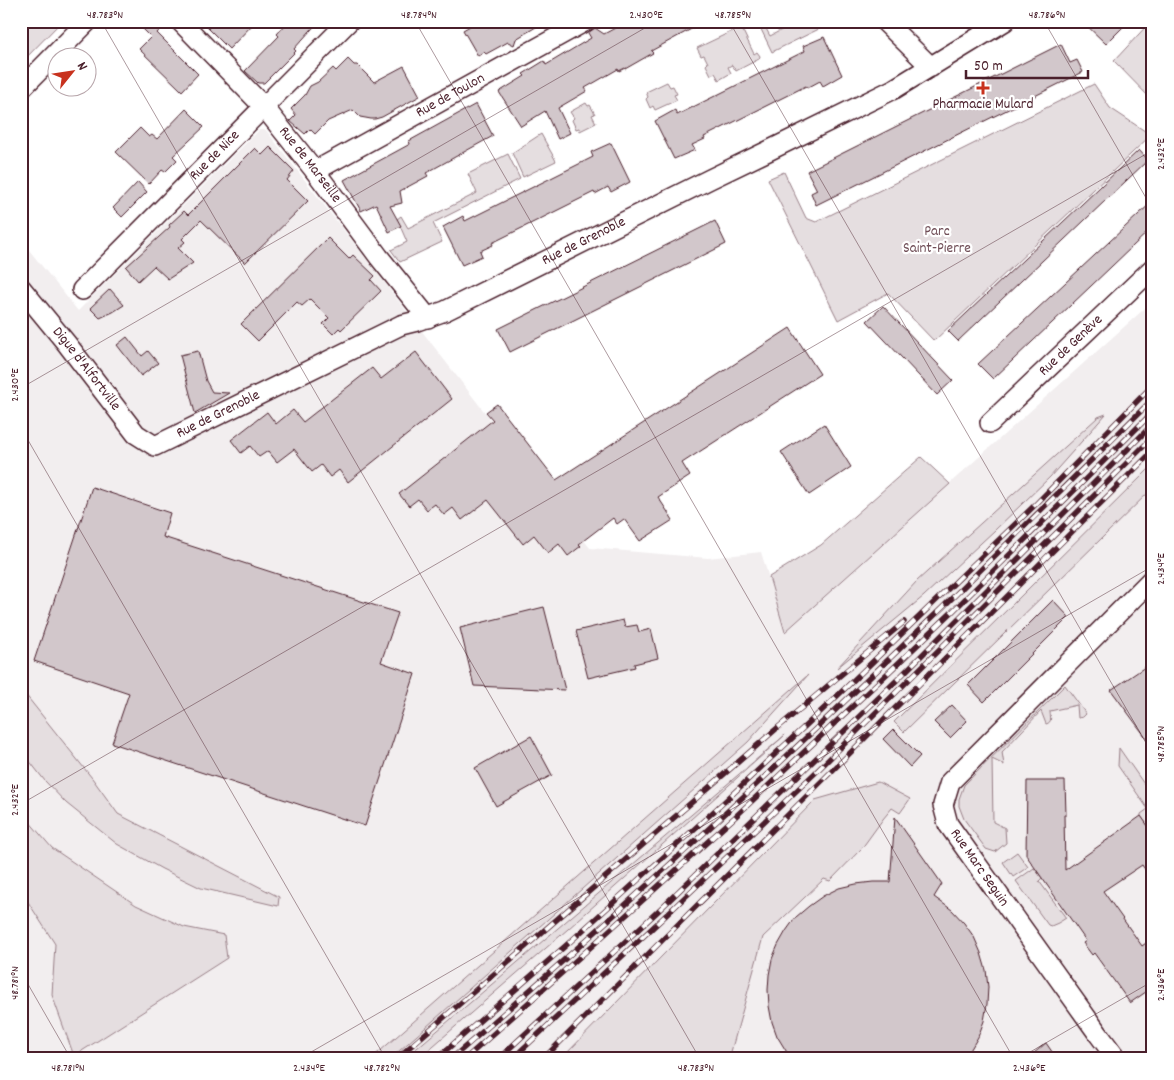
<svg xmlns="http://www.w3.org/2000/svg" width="1174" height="1080" font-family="Dekko,sans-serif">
  <rect width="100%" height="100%" fill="#fff"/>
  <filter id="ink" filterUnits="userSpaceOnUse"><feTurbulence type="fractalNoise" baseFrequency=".02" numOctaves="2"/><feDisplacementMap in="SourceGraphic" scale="10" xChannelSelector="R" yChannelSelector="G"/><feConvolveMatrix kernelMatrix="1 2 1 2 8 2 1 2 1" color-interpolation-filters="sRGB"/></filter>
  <g filter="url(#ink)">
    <path fill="#f2eeef" d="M259,130H266L590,548L708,558L761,552L785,631L1153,301V1059H21V240L78,311Z"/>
    <path fill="#e5dee0" stroke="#987e86" d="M21,21H62L21,63Z
      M757,21H762L770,36L799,21H818L821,28L772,52Z
      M1151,21H1153V101L1114,61Z
      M741,27L754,54L757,52L760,56L759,59L736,71L732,65L728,67L731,73L719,80L715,73L711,75L706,65L708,63L704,55L701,56L697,48Z
      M667,82L670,87L673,86L677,94L674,95L677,100L655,110L653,106L650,108L646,99L648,97L646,92Z
      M1094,84L1110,108L1151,135L934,341L888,293L838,320L768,179L784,172L806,218L816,222Z
      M586,103L588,106L590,105L595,114L592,115L596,123L580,131L579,128L576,129L572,120L574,118L570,112Z
      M541,134L556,161L523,177L512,153Z
      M508,154L520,179L433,223L442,242L400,262L391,250L407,242L397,219L401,216L408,228L477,193L468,174Z
      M1106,414L1050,477L995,530L924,596L837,668L917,581L1098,417Z
      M921,457L950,484L785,632L769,577L821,545Z
      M1153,465V488L904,732L894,722Z
      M808,675L748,742L390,1059H371Z
      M1065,685L1086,714L1083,717L1078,718L1077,705L1050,711C1050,717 1053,722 1046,724L1041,711L1002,752L1004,765L992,759L993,822L1005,828L1006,843L995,852L986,849L964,819L959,806V799L964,785Z
      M21,689L92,778L118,814L279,897L278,906L201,888L162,869L117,844L66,803L45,781L21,750Z
      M785,735L568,929L418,1059H404Z
      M1119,748L1153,797V833L1141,816V814L1148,809L1118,766Z
      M878,782L910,799L900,813L892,808L883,819L862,848L830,881L824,879L763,937L729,1059H561L815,800Z
      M21,812L52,848L136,905L184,927L224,935L227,958L74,1056L52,995L55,944L21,891Z
      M1017,852L1028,867L1013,877L1003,862Z
      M1034,868L1042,878L1039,881L1066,918L1058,923L1051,926L1048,925L1016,881Z"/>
    <path fill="#d2c7cb" stroke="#4a1f2b" d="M135,21H168L157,33L198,74L182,91L139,49L151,37Z
      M201,21H256L229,49Z
      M289,21H319L294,49L296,51L264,83H258L245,71L279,36L277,34Z
      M467,21H546L516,39L514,45L508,42L486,54L484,52L478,56L463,30L470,26Z
      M628,21H706L651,51L653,53L625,69V68L619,71L618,69L585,88L587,91L558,108L570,133L558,139L545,111L521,126L499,92L525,76L523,74L544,61L546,65L591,38L588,33L595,28L604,34Z
      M1082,21H1129L1106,44Z
      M824,37L842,75L823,86L820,81L807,88L806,86L704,137L705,139L692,145L695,150L674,159L655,121L675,110L677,115L805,51L803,46Z
      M1061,44L1070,63L1077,60L1083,72L816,205L811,193L817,190L807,171Z
      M348,59L354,65H357L374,82L404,66L420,96L382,117L375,119H371L360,117L353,110L328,121L315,134L310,129L305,134L290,121L296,115L291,109L305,95L310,86L318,82L333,68L336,71Z
      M476,104L493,136L426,173L428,176L400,191L402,203L390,206L401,226L389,232L376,204L361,211L344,180L410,144L409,141Z
      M186,109L204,127L173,156L177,160L165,172L162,170L149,184L116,152L140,128L149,137L152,135L157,139Z
      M611,143L630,182L611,192L608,187L595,194L594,192L492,243L493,245L480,251L482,256L462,265L443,227L463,216L465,221L593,157L591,152Z
      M270,147L294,171L287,180L308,201L245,263L201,220L182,239L185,242L178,248L193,263L168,279L154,266L138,281L126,267L170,227L169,225L184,211L188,215L255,148L262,155Z
      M1139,150L1148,160L958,341L948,331Z
      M138,182L147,192L122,217L113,208Z
      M1153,201V227L1091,286L993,379L978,364Z
      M715,221L726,244L510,352L498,329Z
      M328,238L349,259L353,255L375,276L371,280L381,291L341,330L339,328L333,334L323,324L329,318L310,299L302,306L297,302L258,341L241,324Z
      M110,289L124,305L113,312L100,318L90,308Z
      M883,306L953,380L937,395L867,321Z
      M790,328L820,374L682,463L690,476L658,497L673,520L640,541L624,519L617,524L613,518L579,544L581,546L568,556L559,544L548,553L534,535L523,544L488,500L462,520L453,508L444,515L435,504L427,510L418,499L409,506L399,494L493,420L486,412L497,404L556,480Z
      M127,337L142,356L148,351L158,363L141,376L117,345Z
      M198,351L206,381L212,392L229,393L195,413L180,355Z
      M416,352L452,399L348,482L339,470L330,477L321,465L312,472L294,449L277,462L268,451L259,457L250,446L241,453L231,440L267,412L276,424L293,410L303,422L372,368L381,379Z
      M824,424L851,467L809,495L781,452Z
      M92,487L170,513L163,537L398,613L381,662L415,674L365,826L112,743L129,693L34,661Z
      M1053,600L1069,617L984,702L968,685Z
      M544,607L565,690L474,686L460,628Z
      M623,620L625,627L637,625L639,632L651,629L658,658L634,664L635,667L588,678L576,631Z
      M1145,667L1153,677V747L1111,690Z
      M952,705L967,721L950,738L934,722Z
      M893,729L920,756L910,767L883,739Z
      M531,736L552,775L496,806L475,768Z
      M1027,781H1065L1066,815H1064L1065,870L1141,816L1153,833V881L1142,865L1103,891L1142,946L1153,938V987L1130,1003L1094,953L1092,955L1083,943L1086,941L1026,855Z
      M895,817L942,884L934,897L952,910L964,923L974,937L981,953L986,970L988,987L987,1004L984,1021L978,1037L965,1059H791L777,1036L772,1022L769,1006L768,990L769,975L772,959L778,945L786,931L796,917L809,906L823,896L839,888L856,884L873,882H890Z
      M1046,1043L1057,1059H1027Z"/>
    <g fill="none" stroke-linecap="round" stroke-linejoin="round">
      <g stroke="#4a1f2b" stroke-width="22">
        <g id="minor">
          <path id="s1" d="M180,21L264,107L315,171L379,257L428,318"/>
          <path d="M884,21L931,67"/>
          <path d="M21,89L88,21"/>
          <path id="s2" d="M315,171L586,21"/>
          <path id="s3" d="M21,288L67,344L136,434L155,446L401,325L417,321L445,311L710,179L770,150L894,89L1005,21"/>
          <path id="s4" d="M82,290L349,21"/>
          <path id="s5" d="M990,423L1153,268"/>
          <path d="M1117,1059L1099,1035L948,824L943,805L950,782L1153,578"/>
        </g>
      </g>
      <use href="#minor" stroke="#fff" stroke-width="19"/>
      <g stroke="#4a1f2b" stroke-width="5.5">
        <path id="rail" d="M396,1059L775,730L904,622
          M436,1059L571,941L724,802L833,700L1036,504L1153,385
          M451,1059C619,914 783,762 943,607C1013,538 1083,469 1153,399
          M465,1059L583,954L735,817L890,671L951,613L1153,412
          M498,1059L657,912L898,679L1153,424
          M512,1059L663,918L815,773L1153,437
          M543,1059L1153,451"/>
      </g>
      <use href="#rail" stroke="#fff" stroke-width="4" stroke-dasharray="11" stroke-linecap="butt"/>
    </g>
  </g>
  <path fill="none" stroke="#4a1f2b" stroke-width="1" stroke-opacity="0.45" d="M101,21L700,1059M415,21L1014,1059M729,21L1153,755M1044,21L1153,210M21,388L657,21M21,428L386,1059M21,804L1153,150M21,972L71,1059M299,1059L1153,566M1018,1059L1153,981"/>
  <path fill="#c8321e" stroke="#fff" stroke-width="2" d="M980.5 80.5h5v5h5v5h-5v5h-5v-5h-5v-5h5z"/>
  <g text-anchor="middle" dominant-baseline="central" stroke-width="4.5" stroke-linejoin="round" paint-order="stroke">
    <g font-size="15" fill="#4a1f2b" stroke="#fff">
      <text stroke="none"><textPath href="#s2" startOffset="155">Rue de Toulon</textPath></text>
      <text stroke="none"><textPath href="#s4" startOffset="189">Rue de Nice</textPath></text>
      <text stroke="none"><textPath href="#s1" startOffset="194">Rue de Marseille</textPath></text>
      <text stroke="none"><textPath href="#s3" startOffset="684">Rue de Grenoble</textPath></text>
      <text stroke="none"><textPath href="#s5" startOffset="112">Rue de Genève</textPath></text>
      <text stroke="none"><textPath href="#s3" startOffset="104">Digue d'Alfortville</textPath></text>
      <text stroke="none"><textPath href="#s3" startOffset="279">Rue de Grenoble</textPath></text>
      <text transform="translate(979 868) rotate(55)">Rue Marc Seguin</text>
    </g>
    <g font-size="15" fill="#4a1f2b" stroke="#fff">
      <text x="983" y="105">Pharmacie Mulard</text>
    </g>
    <g font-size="15" fill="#714f58" stroke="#fff">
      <text x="937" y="232">Parc<tspan x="937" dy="17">Saint-Pierre</tspan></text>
    </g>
  </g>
  <rect width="1174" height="1080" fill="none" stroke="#fff" stroke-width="55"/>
  <g transform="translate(72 72) rotate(60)"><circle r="24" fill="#ffffff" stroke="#b7a5aa"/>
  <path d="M0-4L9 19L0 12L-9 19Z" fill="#c8321e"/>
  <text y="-8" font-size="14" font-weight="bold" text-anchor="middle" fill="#4a1f2b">N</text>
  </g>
  <path d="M966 70v8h122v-8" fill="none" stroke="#4a1f2b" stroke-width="2.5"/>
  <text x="974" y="70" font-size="15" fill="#4a1f2b" stroke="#ffffff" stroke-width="4" paint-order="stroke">50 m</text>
  <rect x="28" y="28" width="1118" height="1024" fill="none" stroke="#4a1f2b" stroke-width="2"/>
  <g font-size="12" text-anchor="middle" fill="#4a1f2b">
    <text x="105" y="18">48.783°N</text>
    <text x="419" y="18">48.784°N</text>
    <text x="646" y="18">2.430°E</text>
    <text x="733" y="18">48.785°N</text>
    <text x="1047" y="18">48.786°N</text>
    <text transform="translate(1160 154) rotate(-90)" y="4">2.432°E</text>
    <text transform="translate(14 385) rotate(-90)" y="4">2.430°E</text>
    <text transform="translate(1160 569) rotate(-90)" y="4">2.434°E</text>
    <text transform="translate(1160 744) rotate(-90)" y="4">48.785°N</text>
    <text transform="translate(14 800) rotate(-90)" y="4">2.432°E</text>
    <text transform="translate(14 983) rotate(-90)" y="4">48.781°N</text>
    <text transform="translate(1160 985) rotate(-90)" y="4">2.436°E</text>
    <text x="68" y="1071">48.781°N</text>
    <text x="309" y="1071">2.434°E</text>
    <text x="382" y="1071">48.782°N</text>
    <text x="696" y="1071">48.783°N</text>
    <text x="1029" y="1071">2.436°E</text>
  </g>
</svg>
